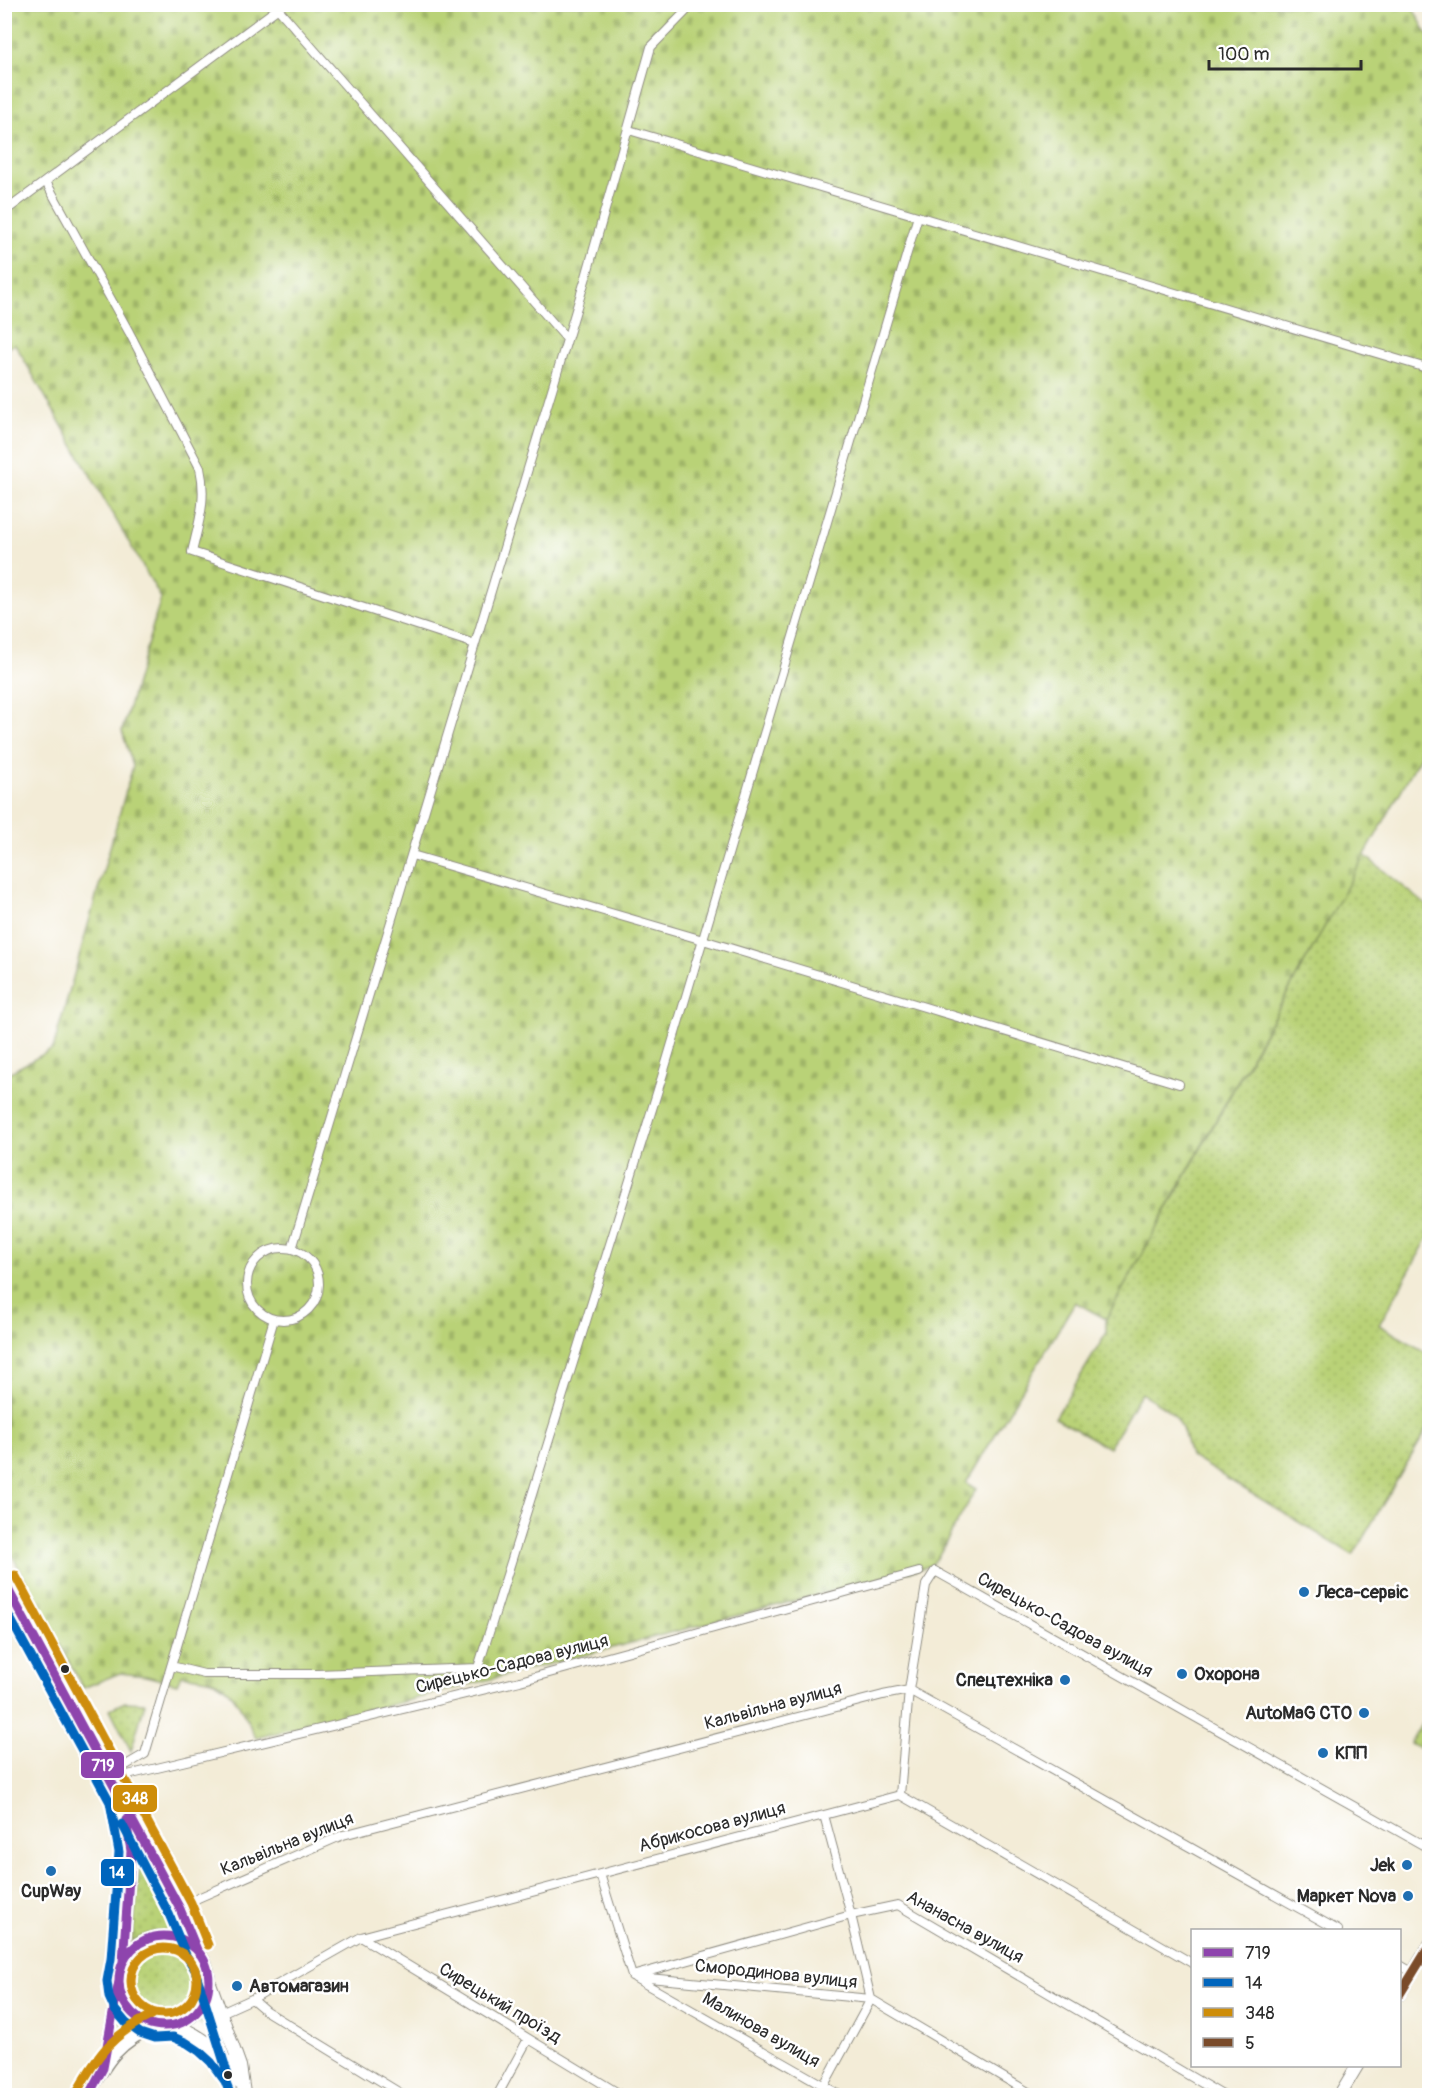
<svg xmlns="http://www.w3.org/2000/svg" width="1434" height="2100" font-family="Pangolin,sans-serif">
  <defs>
    <pattern id="grass-dots" width="8" height="8" patternUnits="userSpaceOnUse" patternTransform="scale(1.5)"><rect width="8" height="8" fill="#b9d277"/><path d="M2 2h.1M6 6h.1" fill="none" stroke="#9fb467" stroke-width="1.8" stroke-linecap="round"/></pattern>
    <pattern id="cemetery-stones" width="16" height="16" patternUnits="userSpaceOnUse" patternTransform="scale(1.5)"><rect width="16" height="16" fill="#b9d277"/><path d="M2 7V4a2 2 0 0 1 4 0v3zM10 15v-3a2 2 0 0 1 4 0v3z" fill="#9fb467"/></pattern>
  </defs>
  <rect width="100%" height="100%" fill="#fff"/>
  <filter id="ink" filterUnits="userSpaceOnUse"><feTurbulence type="fractalNoise" baseFrequency=".0167" numOctaves="2"/><feDisplacementMap in="SourceGraphic" scale="12" xChannelSelector="R" yChannelSelector="G"/><feConvolveMatrix kernelMatrix="1 2 1 2 8 2 1 2 1" color-interpolation-filters="sRGB"/></filter>
  <filter id="wash" filterUnits="userSpaceOnUse"><feTurbulence type="fractalNoise" baseFrequency=".008" numOctaves="4" result="noise"/><feDisplacementMap in="SourceGraphic" scale="24" xChannelSelector="R" yChannelSelector="G"/><feGaussianBlur stdDeviation="1.35" result="paint"/><feColorMatrix in="noise" values="0 0 0 0 0 0 0 0 0 0 0 0 0 0 0 0 0 1.4 0 .05"/><feComposite in="paint" operator="in"/></filter>
  <g filter="url(#wash)">
    <rect width="100%" height="100%" fill="#f3ecd7"/>
    <path fill="url(#grass-dots)" stroke="#727e51" stroke-width="1.5" d="M1364,855L1429,907V1236L1379,1325L1429,1354V1426L1353,1555L1190,1456C1179,1413 1178,1415 1141,1393L1109,1448L1055,1418L1106,1334V1319Z
      M125,1702L145,1703L131,1751L110,1709Z
      M95,1716L118,1759L112,1762L89,1720Z
      M1422,1722L1429,1727V1745L1426,1752L1410,1743Z
      M144,1850L185,1933C166,1928 150,1932 132,1941L141,1852Z
      M129 1983a36 36 0 1 1 72 0a36 36 0 1 1-72 0Z
      M214,2006L226,2046L219,2036L199,2023Z
      M122,2015L135,2026L120,2036L118,2035Z"/>
    <path fill="url(#cemetery-stones)" stroke="#727e51" stroke-width="1.5" d="M5,5H1411L1430,39L1429,741L1233,1089L1106,1319L1075,1302L966,1483L976,1489L937,1558L930,1566L363,1712L256,1738C246,1720 238,1694 218,1683C208,1677 193,1677 181,1675L177,1684L146,1676L120,1673L83,1688L5,1542V1075L53,1049L133,766L122,731L161,598L15,344L5,349Z"/>
  </g>
  <g filter="url(#ink)">
    <g fill="none" stroke-linecap="round" stroke-linejoin="round">
      <g stroke="#8f8c81" stroke-width="10">
        <path id="minor" d="M274,4L566,338
          M629,130L1430,369
          M46,182L129,332L200,468C207,499 199,522 192,552L475,644
          M4,212L277,9
          M412,855L703,940L1179,1084
          M247 1284a36 36 0 1 1 72 0a36 36 0 1 1-72 0Z
          M292,1249L586,277L651,47L693,4
          M171,1666L204,1674H318L478,1668L662,1077L918,216
          M109,1775L145,1754L274,1319
          M111,1779L520,1681L919,1572
          M900,1795L909,1690L926,1585L935,1571L1430,1849
          M600,1874L632,1976
          M180,1909L198,1898L343,1835L883,1695L909,1690L1338,1930
          M361,1937L623,2096
          M1400,1965L1412,1972
          M632,1976L851,1915L898,1905L1224,2096
          M638,1977L871,1999L1035,2096
          M635,1978L842,2096
          M252,1999L266,2011L405,2096
          M221,2013L252,1999L361,1937L900,1795L1192,1963
          M497,2096L528,2039
          M818,2096L871,1999L851,1915L824,1815"/>
      </g>
      <g stroke="#8f8c81" stroke-width="13">
        <path id="tertiary" d="M103,2067L119,1981
          M88,2096C108,2060 119,2042 157,2026"/>
      </g>
      <g stroke="#8f8c81" stroke-width="14">
        <path id="secondary" d="M4,1581L149,1850L180,1909L197,1950
          M119 1981a45 45 0 1 1 90 0a45 45 0 1 1-90 0Z
          M123,1960L131,1851L124,1811
          M210,1983L240,2066L244,2093
          M1400,1994L1430,1944
          M175,2025C203,2036 228,2055 239,2083
          M1339,2096L1357,2066"/>
      </g>
      <use href="#minor" stroke="#fff" stroke-width="8"/>
      <use href="#tertiary" stroke="#fff" stroke-width="10"/>
      <use href="#secondary" stroke="#fff" stroke-width="12"/>
      <g stroke="#fff" stroke-width="14">
        <path id="bus-1" d="M4,1582L180,1909L197,1950
          M119 1981a45 45 0 1 1 90 0a45 45 0 1 1-90 0Z
          M123,1961L131,1851L126,1820
          M88,2096L103,2068L119,1981"/>
      </g>
      <g stroke="#fff" stroke-width="14">
        <path id="bus-2" d="M4,1607L110,1802L119,1852L111,1959L107,1981L109,1997L115,2010L126,2023L140,2033L155,2038L173,2037L187,2043L199,2051L211,2062L225,2081L231,2096
          M122,1824L169,1914L186,1955L195,1970L228,2075"/>
      </g>
      <g stroke="#fff" stroke-width="14">
        <path id="bus-3" d="M15,1575L191,1903L208,1945
          M131 1981a33 33 0 1 1 66 0a33 33 0 1 1-66 0Z
          M78,2090C98,2054 114,2033 152,2015"/>
      </g>
      <g stroke="#fff" stroke-width="14">
        <path id="bus-4" d="M1400,1994L1430,1945"/>
      </g>
      <use href="#bus-1" stroke="#8e44ad" stroke-width="9"/>
      <use href="#bus-2" stroke="#0065bd" stroke-width="9"/>
      <use href="#bus-3" stroke="#ce8d09" stroke-width="9"/>
      <use href="#bus-4" stroke="#7a4b2a" stroke-width="9"/>
    </g>
  </g>
  <g fill="#1f6fb2" stroke="#fff" stroke-width="2">
    <circle cx="1304" cy="1592" r="6"/>
    <circle cx="1182" cy="1674" r="6"/>
    <circle cx="1065" cy="1680" r="6"/>
    <circle cx="1364" cy="1713" r="6"/>
    <circle cx="1323" cy="1753" r="6"/>
    <circle cx="1407" cy="1865" r="6"/>
    <circle cx="51" cy="1871" r="6"/>
    <circle cx="1408" cy="1896" r="6"/>
    <circle cx="237" cy="1986" r="6"/>
  </g>
  <g fill="#2b2b2b" stroke="#fff" stroke-width="2">
    <circle cx="65" cy="1669" r="5"/>
    <circle cx="228" cy="2075" r="5"/>
  </g>
  <g text-anchor="middle" dominant-baseline="central" stroke-width="5" stroke-linejoin="round" paint-order="stroke">
    <g font-size="18" font-weight="bold" fill="#2b2b2b" stroke="#fff" text-anchor="start">
      <text x="1316" y="1592">Леса-сервіс</text>
      <text x="1194" y="1674">Охорона</text>
      <text x="1053" y="1680" text-anchor="end">Спецтехніка</text>
      <text x="1352" y="1713" text-anchor="end">AutoMaG СТО</text>
      <text x="1335" y="1753">КПП</text>
      <text x="1395" y="1865" text-anchor="end">Jek</text>
      <text x="51" y="1891" text-anchor="middle">CupWay</text>
      <text x="1396" y="1896" text-anchor="end">Маркет Nova</text>
      <text x="249" y="1986">Автомагазин</text>
    </g>
    <g font-size="18" fill="#2b2b2b" stroke="#fff">
      <text transform="translate(1065 1625) rotate(29)">Сирецько-Садова вулиця</text>
      <text transform="translate(512 1664) rotate(-14)">Сирецько-Садова вулиця</text>
      <text transform="translate(773 1706) rotate(-15)">Кальвільна вулиця</text>
      <text transform="translate(712 1827) rotate(-15)">Абрикосова вулиця</text>
      <text transform="translate(287 1844) rotate(-22)">Кальвільна вулиця</text>
      <text transform="translate(965 1927) rotate(29)">Ананасна вулиця</text>
      <text transform="translate(776 1974) rotate(6)">Смородинова вулиця</text>
      <text transform="translate(500 2003) rotate(31)">Сирецький проїзд</text>
      <text transform="translate(761 2030) rotate(30)">Малинова вулиця</text>
    </g>
  </g>
  <g stroke="#fff" stroke-width="2">
    <rect x="80" y="1751" width="45" height="28" rx="6" fill="#8e44ad"/>
    <rect x="112" y="1784" width="46" height="29" rx="6" fill="#ce8d09"/>
    <rect x="100" y="1858" width="35" height="29" rx="6" fill="#0065bd"/>
  </g>
  <g font-size="16" text-anchor="middle" font-weight="bold" fill="#fff">
    <text x="103" y="1771">719</text>
    <text x="135" y="1804">348</text>
    <text x="117" y="1878">14</text>
  </g>
  <rect width="1434" height="2100" fill="none" stroke="#fff" stroke-width="24"/>
  <rect x="1191" y="1929" width="210" height="138" fill="#ffffff" stroke="#aaaaaa" stroke-width="1.5"/>
  <rect x="1203" y="1948" width="30" height="9" fill="#8e44ad" stroke="#aaaaaa" stroke-width="1.5"/>
  <text x="1245" y="1959" font-size="18" fill="#2b2b2b">719</text>
  <rect x="1203" y="1978" width="30" height="9" fill="#0065bd" stroke="#aaaaaa" stroke-width="1.5"/>
  <text x="1245" y="1989" font-size="18" fill="#2b2b2b">14</text>
  <rect x="1203" y="2008" width="30" height="9" fill="#ce8d09" stroke="#aaaaaa" stroke-width="1.5"/>
  <text x="1245" y="2019" font-size="18" fill="#2b2b2b">348</text>
  <rect x="1203" y="2038" width="30" height="9" fill="#7a4b2a" stroke="#aaaaaa" stroke-width="1.5"/>
  <text x="1245" y="2049" font-size="18" fill="#2b2b2b">5</text>
  <path d="M1209 60v9h152v-9" fill="none" stroke="#2b2b2b" stroke-width="3"/>
  <text x="1218" y="60" font-size="18" fill="#2b2b2b" stroke="#ffffff" stroke-width="4.5" paint-order="stroke">100 m</text>
</svg>
